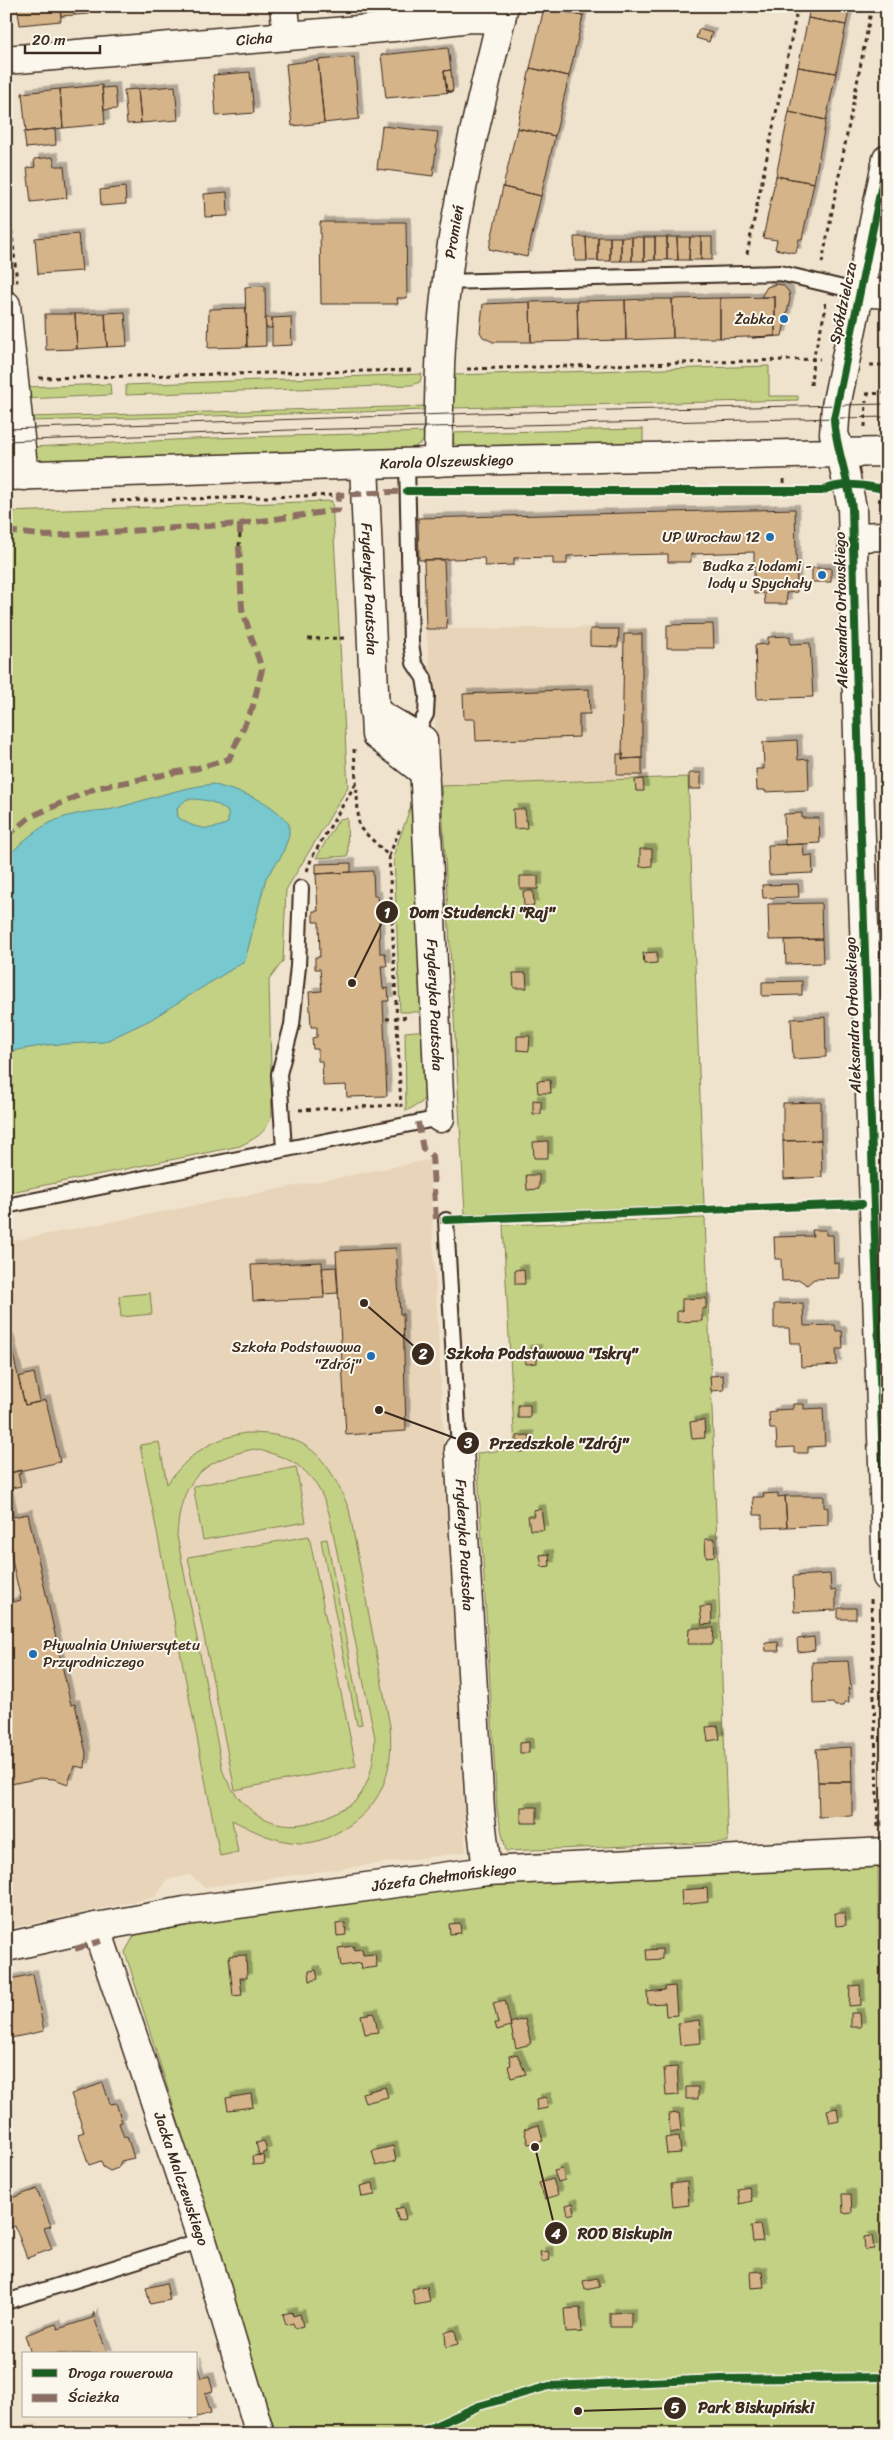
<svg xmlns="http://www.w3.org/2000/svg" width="893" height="2440" font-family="Sriracha,sans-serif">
  <defs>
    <filter id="shadow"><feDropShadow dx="4.5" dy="-4.5" stdDeviation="0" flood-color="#0004"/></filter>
  </defs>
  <rect width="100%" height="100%" fill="#f0e3ce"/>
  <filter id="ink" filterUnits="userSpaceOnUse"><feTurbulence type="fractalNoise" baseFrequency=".02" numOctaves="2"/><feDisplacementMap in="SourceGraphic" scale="10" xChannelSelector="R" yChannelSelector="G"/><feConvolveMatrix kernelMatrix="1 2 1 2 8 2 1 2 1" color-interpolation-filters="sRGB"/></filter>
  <g filter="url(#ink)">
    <path fill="#e8d5b9" d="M646,627L647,778L441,786L426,629Z
      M429,1160L466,1852L205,1887L189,1875L167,1880L156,1897L6,1929V1242Z
      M39,2423L40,2434H6V2428Z"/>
    <path fill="#c3d184" stroke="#7f7e51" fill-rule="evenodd" d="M769,366V396H798V400L453,408V375Z
      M422,374L420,382L412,385L126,395V385Z
      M110,384L111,395L26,399V387Z
      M428,406L429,410L30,421L29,417Z
      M643,429V444L459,447L450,440L449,433Z
      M428,432L425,440L412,449L33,461L32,447L214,438Z
      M332,501L348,787L286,890L283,961L269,980L272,1114C266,1134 257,1137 240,1146L6,1193V512Z
      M688,777L704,1205L465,1214L441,786Z
      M414,797L423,1012H400L394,854Z
      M347,818L348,856L316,858L339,819Z
      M427,1030V1094L421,1103L406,1111L405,1032Z
      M705,1218L728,1842L506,1851L497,1810L477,1453L515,1449L503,1225Z
      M150,1293L152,1314L121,1317L119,1296Z
      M246,1433C309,1433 326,1455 349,1509L390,1726C394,1772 382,1808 340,1831C328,1838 314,1844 300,1843C272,1841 256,1832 232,1820L238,1852L220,1856L140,1445L159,1442L167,1484C188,1455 210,1439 246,1433ZM254,1449C296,1458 315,1471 329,1513L375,1738C374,1760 371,1782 357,1799C352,1805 341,1809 334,1813C287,1839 244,1820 223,1772L177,1536C180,1481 201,1460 254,1449Z
      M296,1467L306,1522L203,1540L193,1486Z
      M309,1536L356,1766L235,1790L188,1557Z
      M327,1539L362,1724L357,1725L321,1540Z
      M878,1866L887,2434H276L125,1952L135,1934L458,1883Z"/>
    <path fill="#77c8cf" stroke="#5f8988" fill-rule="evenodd" d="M213,784C245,795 266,796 289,824V836L282,855L266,878L245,961L150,1020L104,1042L47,1045L6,1052V858C32,832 48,818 87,812C97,810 107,811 117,808C149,799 179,788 213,784ZM187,799C204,799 216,801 228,812V823C209,832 194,829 178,817L177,808Z"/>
    <path fill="#d6b489" stroke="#3b2a1e" filter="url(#shadow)" d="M17,6H60L61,21L20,25Z
      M60,6H74L75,15L61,16Z
      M74,6H88L89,14L75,15Z
      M142,6H191V8L143,13Z
      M545,6H585L583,16Z
      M810,6H850L846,25L808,18Z
      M544,8L583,16L569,76L530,68Z
      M808,18L846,25L836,73L798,67Z
      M699,29L712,33L709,42L696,38Z
      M448,48L451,70L444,71L447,91L453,92L386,98L381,55Z
      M354,57L359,119L324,123L318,60Z
      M318,60L324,123L292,126L286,64Z
      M798,67L836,73L826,120L789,112Z
      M530,68L569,76L555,136L517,128Z
      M451,70L453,91H447L444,71Z
      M250,72L254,113L216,116L213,75Z
      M102,85L105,124L63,128L60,89Z
      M175,86L178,120L141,123L138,89Z
      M115,87L117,109L104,110L102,88Z
      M60,89L63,128L26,132L22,93Z
      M138,89L141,123L127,124L124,90Z
      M789,112L826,120L814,183L776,176Z
      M382,126L438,132L433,176L377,169Z
      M517,128L555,136L541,196L503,187Z
      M55,129L56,145L26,148L24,132Z
      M53,157L55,166H64L67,198L31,202L27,168L35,167L34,159Z
      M776,176L814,183L802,239H799L796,253L775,249L777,240L763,238Z
      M125,187L126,204L101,206L100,190Z
      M503,187L541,196L527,257L489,249Z
      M227,192L228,216L205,217L204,194Z
      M320,222H406L407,298H397L398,304H321Z
      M78,234L82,271L38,274L35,238Z
      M574,237H586L587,261H575Z
      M586,237H598V261H587Z
      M598,237H610V261H598Z
      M610,237H621V261H610Z
      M621,237H632V261H621Z
      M632,237H644V261H632Z
      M644,237H655V260L644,261Z
      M655,237H667V260H655Z
      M667,237H677L678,260H667Z
      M677,237H690L689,260H678Z
      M690,237H701V260H689Z
      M701,237H712V260H701Z
      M776,284L783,285L789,292L790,299L782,336L752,338L775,336V297H761L767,287Z
      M265,286L266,346L247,347L245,287Z
      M775,297V336L720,338V298Z
      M720,298V338H673L672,299Z
      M645,299H672L673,338L626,340L625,300Z
      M625,300L626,340L578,341L577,301Z
      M577,301L578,341L531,342L530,302Z
      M530,302L531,342H493L483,337L480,332L483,304Z
      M246,308L247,347L208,348L209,309Z
      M125,312L127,346L107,347L105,313Z
      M105,313L107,347L77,349L75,314Z
      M45,314H75L77,349L46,350Z
      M291,317L292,345L272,346V318Z
      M265,318H272V328H266Z
      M795,509L797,592L786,593L787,604H765L764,593L754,594V552L691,554V562H668V554L567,556V564H553V557L514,558V565L485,566L484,558L419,560L418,518Z
      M424,560H444L447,629H426Z
      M812,568H831V582H812Z
      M713,624L714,648H667V625Z
      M590,629H619L618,647L590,646Z
      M624,634H642V758L622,759Z
      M790,636V644L810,643L813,697L757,699L755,645L768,644V637Z
      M589,689L590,714H579V737L476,741L475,719H464L463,694Z
      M797,740L798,760L808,759L809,790L765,792V790H757L756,769H764L763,742Z
      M617,754H624L622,759L642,758V775H617Z
      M689,773H701V789H689Z
      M643,779L644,791H636L635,780Z
      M513,809H525L527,828L514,829Z
      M802,813V818H819L820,843L785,845L784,814Z
      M803,844L804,856L812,855L813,873L769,875L768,845Z
      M640,849H652V866L640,867Z
      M351,863V872L316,874V864Z
      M373,871L374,896H377L378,908H384V919H379L380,953H385L387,966H381L383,989L388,988L389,1001H383L387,1096L347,1097L346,1085L323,1086L322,1061H318V1049H313L312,1038L317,1037V1027H311L309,992L322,991L320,969H315V957H320L319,922H313V911H318L316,874Z
      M520,876H538V889H520Z
      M798,884L799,897L763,898L762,885Z
      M523,891H533L534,906H524Z
      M821,903L822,939L769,940L768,904Z
      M822,939L823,963L786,964L785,940Z
      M657,952V963L644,964L643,953Z
      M513,973H526L527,988H514Z
      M802,981V995L762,996V982Z
      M825,1017L826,1057L793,1059L791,1019Z
      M517,1036H530L529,1051L517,1050Z
      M550,1080L551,1093H538L537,1081Z
      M533,1100L541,1101V1114H533Z
      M821,1102V1140L783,1141V1103Z
      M821,1140L822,1177L784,1179L783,1141Z
      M548,1141V1158H534L533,1142Z
      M526,1175H539V1189L527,1190Z
      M812,1230H826V1235H833L834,1263H839V1278L814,1279L807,1285L800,1280L782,1281L781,1259H775L774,1237L813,1236Z
      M396,1248L400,1314H403L406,1431L346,1435L336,1251Z
      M322,1262L324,1298L253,1301L251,1265Z
      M336,1267L338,1293L324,1294L322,1268Z
      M524,1269L525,1284H515V1270Z
      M706,1298V1308L702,1309V1321L677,1322V1311H682V1299Z
      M803,1303L804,1326L835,1325L836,1331H842L843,1349H836L837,1365L801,1367L800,1343H790L789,1328H774V1304Z
      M9,1338L25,1405L46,1400L60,1462L6,1474V1339Z
      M537,1349V1363L526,1364L525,1350Z
      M34,1373L40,1402L25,1405L18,1377Z
      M723,1375L724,1390L711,1391L710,1376Z
      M793,1404H804V1409L823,1408L825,1446L808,1447V1453H794V1447L777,1448L776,1429H770L769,1413L775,1412V1410L793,1409Z
      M518,1405H530V1418H518Z
      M704,1420L705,1438L692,1439L690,1422Z
      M529,1435L531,1451L518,1452L517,1436Z
      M20,1470L21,1473L18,1474L21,1486L7,1489L13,1517L28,1514L71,1705L75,1704L86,1753L85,1768L74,1766L68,1784L54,1779L40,1778L6,1785V1604L21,1600L6,1534V1474Z
      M778,1493V1497L785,1496L787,1527L762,1528V1515H754L753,1497H764L763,1494Z
      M785,1496H824V1507L828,1508V1525L787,1527Z
      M541,1509L544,1530H530L528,1516H534L533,1510Z
      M705,1539H714L715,1556L706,1557Z
      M549,1554L550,1566L542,1567L540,1555Z
      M830,1574L831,1591L836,1590V1610L794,1612L793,1576Z
      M711,1606L712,1624L702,1625L700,1607Z
      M838,1608H856V1619H838Z
      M689,1628H714L713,1644H688Z
      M814,1637L815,1650L798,1652L797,1639Z
      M778,1642L779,1651H766L765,1643Z
      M848,1661L851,1689L848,1688L849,1702H845L844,1706H835L833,1703L813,1704L812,1662Z
      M718,1726L720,1739L708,1741L706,1727Z
      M529,1742V1753H520V1743Z
      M851,1747L852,1782H818L816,1749Z
      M818,1782H852V1816L819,1817Z
      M521,1807H537V1823H521Z
      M707,1888L708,1902L682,1905L681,1890Z
      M835,1913H845L846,1925L836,1926Z
      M345,1923L346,1935L337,1936L336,1924Z
      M460,1923L461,1933L450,1934L449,1924Z
      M354,1946V1950L362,1949L363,1955L375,1954L377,1967L362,1969L361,1963L341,1966L338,1948Z
      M662,1949V1959L647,1960L646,1950Z
      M246,1955L247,1978H240L242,1995L233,1996L229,1956Z
      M316,1970L318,1979L310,1981L309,1971Z
      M33,1974L44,2031L6,2039V1980Z
      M860,1985L861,2005L849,2006L850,1986Z
      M675,1986L677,2015L666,2016L665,2003L648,2004L647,1992L665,1990V1987Z
      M505,2000L511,2026L497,2030L495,2023H498L493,2003Z
      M374,2013L378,2032L365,2034L361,2015Z
      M851,2013H860L861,2027H851Z
      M525,2019L531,2044L516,2048L510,2023Z
      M699,2020L701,2043L680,2045L678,2023Z
      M517,2054L526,2074L511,2078L508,2066L511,2065L509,2056Z
      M677,2067L679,2095L666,2096L664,2068Z
      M103,2083L110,2104L116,2103L122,2122L119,2123L124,2137L127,2136L134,2158L121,2161L118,2168L110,2171L103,2167L101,2161L89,2165L78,2134L84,2132L71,2094Z
      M385,2087L388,2097L365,2103L362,2093Z
      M686,2087H698V2099H686Z
      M251,2094L253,2107L228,2110L226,2098Z
      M546,2097L548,2108L537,2110L536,2099Z
      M837,2108L839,2121L830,2123L827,2110Z
      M679,2113L681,2131L670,2133L668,2114Z
      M539,2125L543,2141L528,2144L524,2129Z
      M679,2136L681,2153L667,2154L665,2138Z
      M264,2141L267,2152L259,2155L256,2143Z
      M393,2146L396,2161L376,2166L372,2151Z
      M264,2155L265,2164L253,2165L252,2156Z
      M562,2169L565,2180L558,2182L554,2171Z
      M553,2179L558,2195L545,2199L539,2183Z
      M687,2182L689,2205L673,2207L671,2184Z
      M373,2183L375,2195L362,2197L360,2186Z
      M749,2187L752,2201L740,2204L738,2189Z
      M37,2189L51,2226L44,2228L52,2249L27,2258L15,2226L10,2228L6,2218V2200Z
      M842,2194H851L852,2212L843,2213Z
      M573,2203L575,2213L568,2215L566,2205Z
      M403,2207L406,2219L399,2221L395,2209Z
      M760,2225L763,2241L753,2242L751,2226Z
      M872,2236L874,2249L865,2250L864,2237Z
      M548,2251L550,2260L542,2262L540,2252Z
      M762,2271L764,2287L751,2288L750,2272Z
      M597,2278L600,2287L585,2290L583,2281Z
      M166,2283L170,2300L150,2304L146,2288Z
      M427,2286L430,2302L415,2305L412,2289Z
      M580,2308L582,2332L566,2333L564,2309Z
      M94,2312V2318L108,2354H31L25,2335L56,2324L58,2329L92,2318Z
      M292,2312L293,2316L300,2314L303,2326L295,2328L293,2323L286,2325L283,2314Z
      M631,2312V2327H610V2313Z
      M455,2330L458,2344L446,2347L445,2332Z
      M196,2361L201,2378L209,2376L213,2391L205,2393L211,2413L190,2419L189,2416H196Z"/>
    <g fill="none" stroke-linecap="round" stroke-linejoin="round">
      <g stroke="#3b2a1e" stroke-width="18">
        <path id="service" d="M446,282L780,273L860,292
          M407,463L411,643L414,663L424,678L427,696L426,714L415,735
          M284,1149L279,1074L292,1025L298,966L301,888
          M6,1206L440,1118
          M446,1220L459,1449
          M6,2302L202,2240"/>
      </g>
      <g stroke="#3b2a1e" stroke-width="31">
        <g id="minor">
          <path d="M284,6L287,35"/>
          <path id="s1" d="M6,60L394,27L470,18L501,19"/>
          <path d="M860,292L887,294"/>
          <path d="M6,305L24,476"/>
          <path d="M841,453L852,508L860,811L887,1577"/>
          <path id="s2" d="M438,462C439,402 439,340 447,280C458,188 483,96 504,6"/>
          <path id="s3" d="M364,465L376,735L425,773"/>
          <path d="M852,537L887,536"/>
          <path id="s4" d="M374,711L423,740L440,1118"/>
          <path id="s5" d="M459,1449L480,1810L487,1871"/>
          <path id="s6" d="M96,1927L202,2240L260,2434"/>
          <path id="s7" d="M6,1947L96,1927L185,1911L487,1871L887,1852"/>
        </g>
      </g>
      <g stroke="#3b2a1e" stroke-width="31">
        <g id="tertiary">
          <path d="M841,453L834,434L836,406L887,159"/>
          <path id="s8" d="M6,476L460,461L887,452"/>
        </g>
      </g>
      <path stroke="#3b2a1e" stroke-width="3" stroke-dasharray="4 4" stroke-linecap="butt" d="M6,175L17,283
        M747,254L798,6
        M822,263L872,6
        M870,365H887
        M467,369L820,359
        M39,378L413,370
        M811,385L813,359L826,308L825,303
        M866,394L887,393
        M865,427L866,401
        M784,479V490
        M878,500L887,501
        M112,501L339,495
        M885,501L886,493
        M239,546L240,534
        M308,639L346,638
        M354,749L359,827L389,856L401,1107
        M389,856L400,829
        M307,871L312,857L356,783
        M386,1019L410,1017
        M299,1110L398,1105
        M871,1599L878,1827"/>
      <use href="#service" stroke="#fbf7ec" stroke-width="14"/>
      <use href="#minor" stroke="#fbf7ec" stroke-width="28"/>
      <use href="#tertiary" stroke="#fbf7ec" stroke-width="28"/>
      <path stroke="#3b2a1e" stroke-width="1" d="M6,429L479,413L887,404
        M6,441L291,430L887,417"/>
      <path stroke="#8d6e63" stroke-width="6" stroke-dasharray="12 6" stroke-linecap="butt" d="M240,524V534
        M6,531L47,536L240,524L338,510L339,495L410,491
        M6,837L30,817L96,788L198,768L229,759L253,706L262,669L242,609L239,546
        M418,1122L423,1149L432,1156L436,1221L449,1220
        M885,1203H887
        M879,1824L887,1823
        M75,1949L101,1941"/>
      <g stroke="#fbf7ec" stroke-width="11">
        <path id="cycleway" d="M887,159L834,419C836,449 848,477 852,508L860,811L887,1577
          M407,491H822C841,481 866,485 887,490
          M446,1220L862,1204
          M417,2434L479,2406L549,2386L722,2379L887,2377"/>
      </g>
      <use href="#cycleway" stroke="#1b5e20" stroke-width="8"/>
    </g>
  </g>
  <g fill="#1f6fb2" stroke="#fbf7ec" stroke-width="2">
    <circle cx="784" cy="319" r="5"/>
    <circle cx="770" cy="537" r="5"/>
    <circle cx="822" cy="575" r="5"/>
    <circle cx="371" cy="1356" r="5"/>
    <circle cx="33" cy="1654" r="5"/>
  </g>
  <g text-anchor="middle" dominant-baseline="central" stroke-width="4" stroke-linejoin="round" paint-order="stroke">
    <g font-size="15" fill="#3b2a1e" stroke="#fbf7ec">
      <text stroke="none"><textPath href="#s1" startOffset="249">Cicha</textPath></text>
      <text stroke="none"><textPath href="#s2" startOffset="231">Promień</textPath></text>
      <text transform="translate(843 303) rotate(-78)">Spółdzielcza</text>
      <text stroke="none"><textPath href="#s8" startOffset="441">Karola Olszewskiego</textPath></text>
      <text stroke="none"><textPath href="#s3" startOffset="124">Fryderyka Pautscha</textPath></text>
      <text transform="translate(841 610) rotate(-91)">Aleksandra Orłowskiego</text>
      <text stroke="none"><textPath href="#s4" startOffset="322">Fryderyka Pautscha</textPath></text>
      <text transform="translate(853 1015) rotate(-92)">Aleksandra Orłowskiego</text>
      <text stroke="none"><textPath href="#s5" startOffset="96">Fryderyka Pautscha</textPath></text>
      <text stroke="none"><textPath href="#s7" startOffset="444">Józefa Chełmońskiego</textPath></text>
      <text stroke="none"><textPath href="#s6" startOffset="266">Jacka Malczewskiego</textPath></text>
    </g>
    <g font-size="15" fill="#3b2a1e" stroke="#fbf7ec" text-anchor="end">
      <text x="774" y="319">Żabka</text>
      <text x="760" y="537">UP Wrocław 12</text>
      <text x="812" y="566">Budka z lodami -<tspan x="812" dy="17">lody u Spychały</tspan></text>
      <text x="361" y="1347">Szkoła Podstawowa<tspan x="361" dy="17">"Zdrój"</tspan></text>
      <text x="43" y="1645" text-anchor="start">Pływalnia Uniwersytetu<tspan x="43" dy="17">Przyrodniczego</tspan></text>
    </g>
  </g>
  <path fill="none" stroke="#3b2a1e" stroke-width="2" d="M352 983L387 912M364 1303L423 1354M379 1410L468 1443M535 2147L556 2233M578 2411L675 2408"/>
  <g fill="#3b2a1e" stroke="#fbf7ec" stroke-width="2">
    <circle cx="352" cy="983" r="5"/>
    <circle cx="364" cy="1303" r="5"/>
    <circle cx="379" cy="1410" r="5"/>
    <circle cx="535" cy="2147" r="5"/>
    <circle cx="578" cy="2411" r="5"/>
    <circle cx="387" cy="912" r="12"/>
    <circle cx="423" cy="1354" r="12"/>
    <circle cx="468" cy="1443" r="12"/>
    <circle cx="556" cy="2233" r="12"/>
    <circle cx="675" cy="2408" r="12"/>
  </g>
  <g font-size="15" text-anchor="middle" font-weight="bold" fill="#fff">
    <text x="387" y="918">1</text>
    <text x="423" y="1359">2</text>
    <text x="468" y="1448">3</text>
    <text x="556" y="2239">4</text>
    <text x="675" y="2413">5</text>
  </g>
  <g font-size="16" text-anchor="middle" font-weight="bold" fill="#3b2a1e" stroke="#fbf7ec" stroke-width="4" stroke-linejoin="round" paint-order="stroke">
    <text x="482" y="918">Dom Studencki "Raj"</text>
    <text x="542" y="1359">Szkoła Podstawowa "Iskry"</text>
    <text x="559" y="1449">Przedszkole "Zdrój"</text>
    <text x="625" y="2239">ROD Biskupin</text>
    <text x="756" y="2413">Park Biskupiński</text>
  </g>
  <rect width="893" height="2440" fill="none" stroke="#fbf7ec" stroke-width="25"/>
  <rect x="12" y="12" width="868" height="2415" fill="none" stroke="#3b2a1e" stroke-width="2" filter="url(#ink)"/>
  <rect x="22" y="2352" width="175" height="65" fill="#fbf7ec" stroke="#aea59a"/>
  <rect x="32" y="2369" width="25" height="8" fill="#1b5e20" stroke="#aea59a"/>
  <text x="68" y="2378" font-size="15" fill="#3b2a1e">Droga rowerowa</text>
  <rect x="32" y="2394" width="25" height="8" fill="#8d6e63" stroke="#aea59a"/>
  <text x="68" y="2402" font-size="15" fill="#3b2a1e">Ścieżka</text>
  <path d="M25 45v8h75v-8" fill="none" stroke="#3b2a1e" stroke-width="2.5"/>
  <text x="32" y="45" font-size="15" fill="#3b2a1e" stroke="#fbf7ec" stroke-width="4" paint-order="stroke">20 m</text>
</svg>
